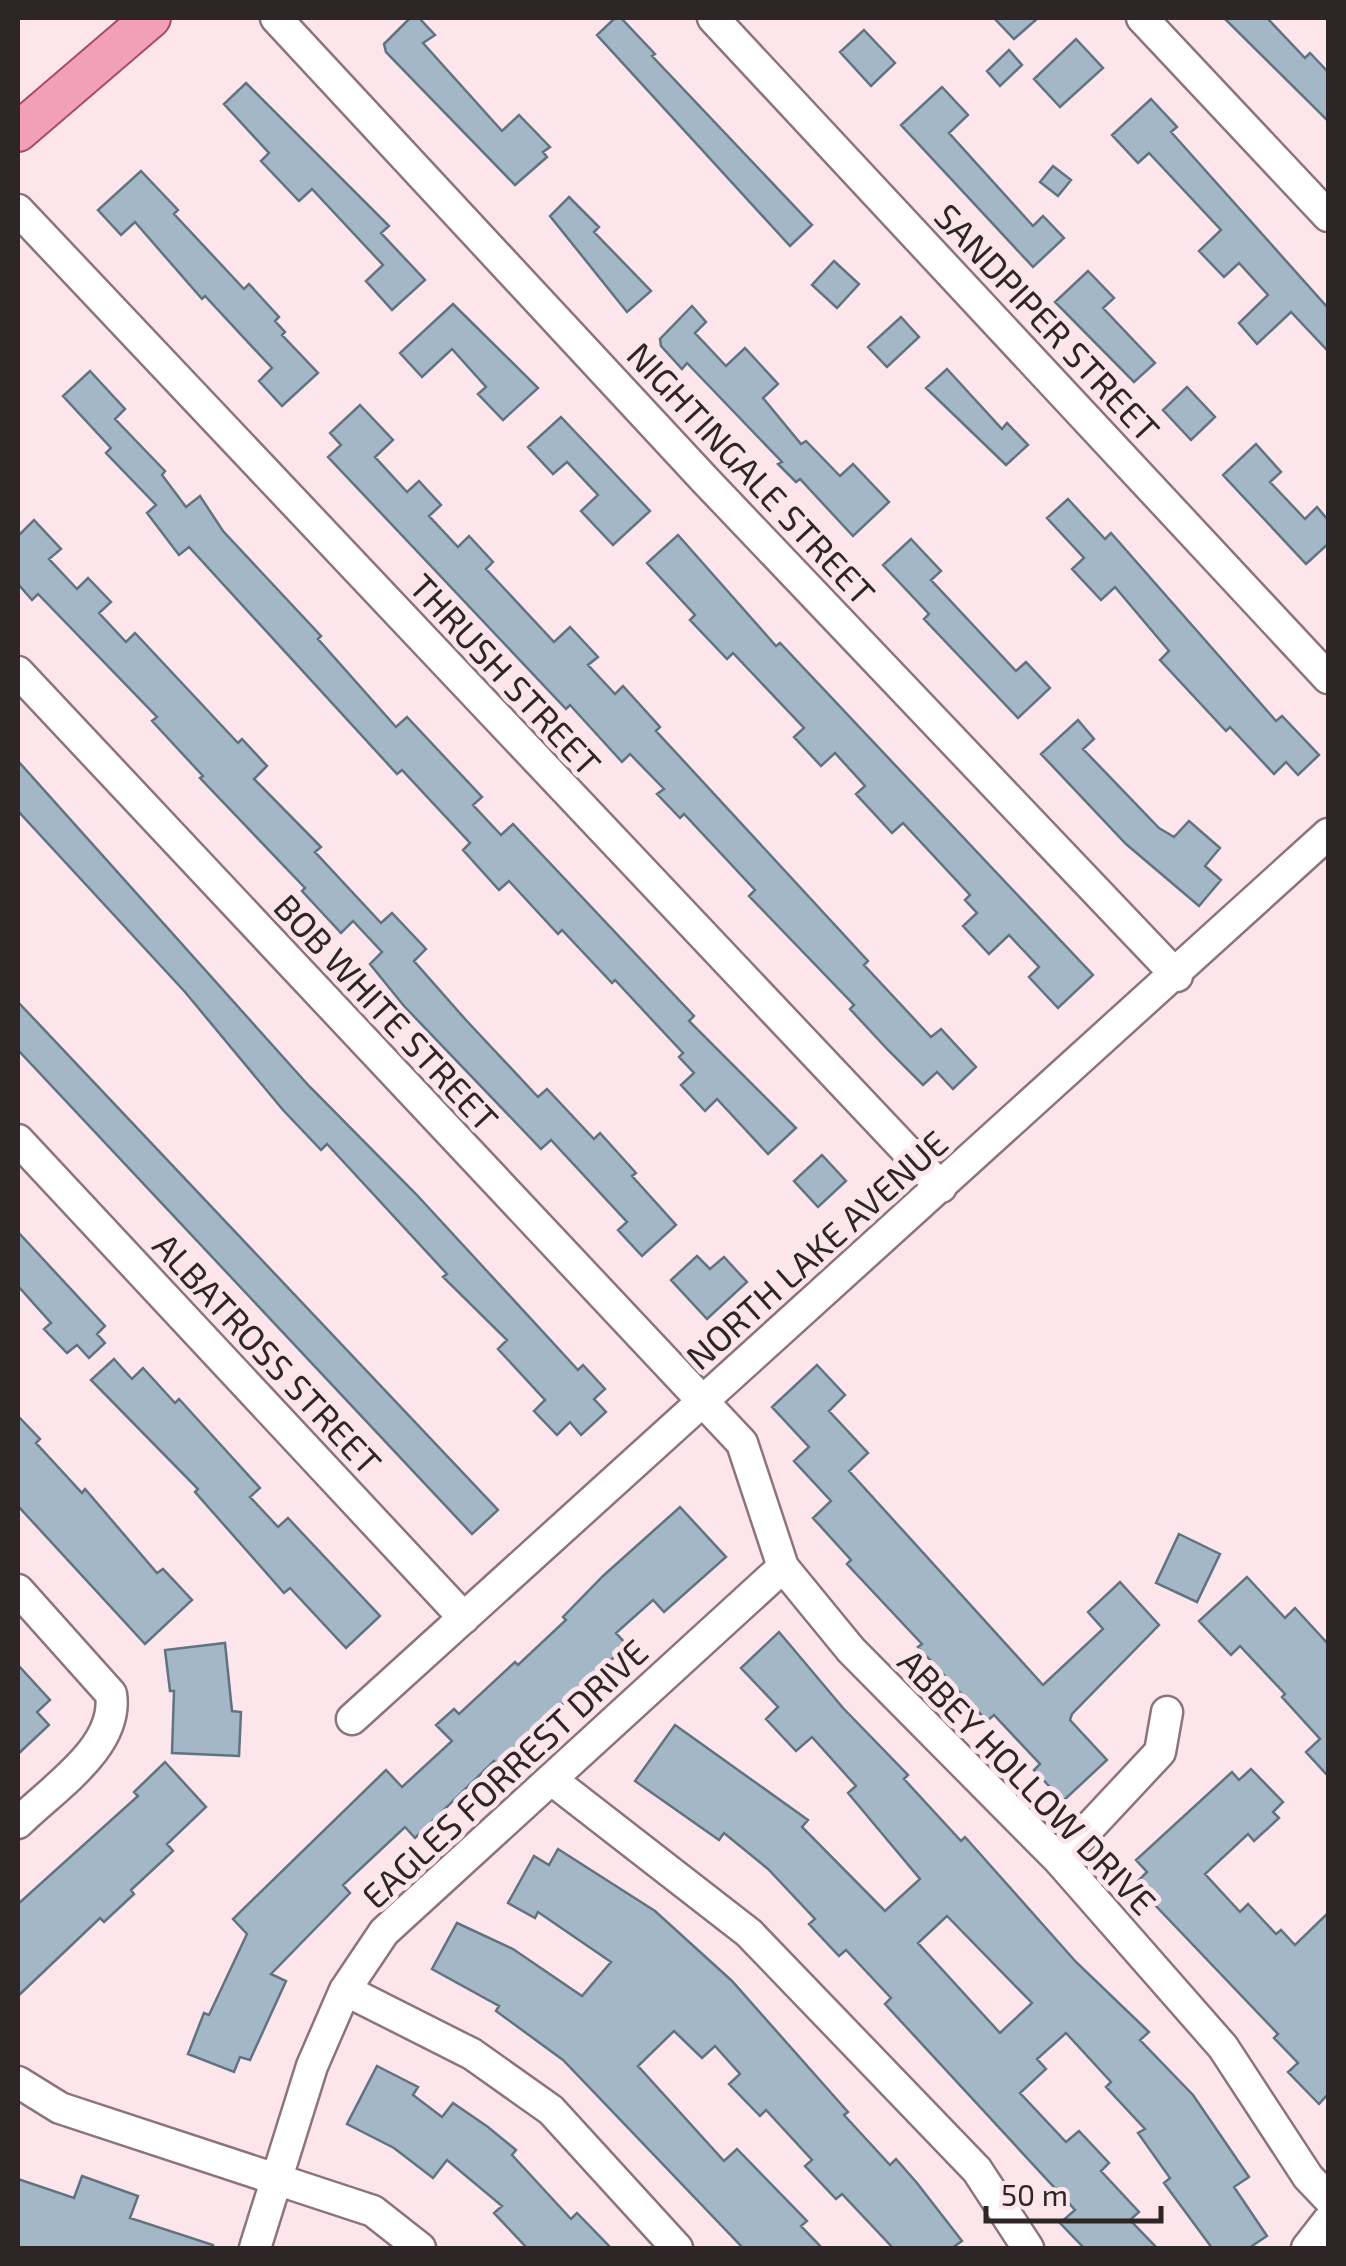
<svg xmlns="http://www.w3.org/2000/svg" width="1346" height="2266" font-family="'Exo 2',sans-serif">
  <rect width="100%" height="100%" fill="#fce6eb"/>
  <path fill="#a3b7c6" stroke="#617381" stroke-width="2.5" fill-rule="evenodd" d="M410,18H419L435,35L423,43L502,131L519,115L550,147L543,152L547,157L515,185L386,52L384,44Z
    M615,18H621L655,54L652,56L812,225L790,246L597,35Z
    M994,18H1038L1014,39Z
    M1224,18H1267L1305,58L1310,53L1328,72V121Z
    M864,30L895,63L871,86L840,52Z
    M1076,39L1103,68L1060,107L1034,79Z
    M1009,50L1022,65L1000,86L987,71Z
    M246,83L389,226L381,233L425,280L392,310L366,281L383,265L312,189L299,201L261,161L269,153L224,104Z
    M942,87L968,115L949,133L1033,226L1043,216L1064,238L1033,267L901,125Z
    M1151,99L1177,127L1171,132L1328,308V351L1291,312L1257,344L1239,323L1268,295L1239,263L1224,277L1199,251L1221,230L1149,153L1138,163L1112,135Z
    M1053,166L1071,180L1058,196L1040,182Z
    M141,171L178,210L174,214L244,289L249,284L279,317L275,321L285,332L282,335L318,373L282,406L259,381L272,368L205,296L202,299L135,222L121,235L98,210Z
    M569,197L599,227L594,232L651,291L627,312L550,216Z
    M834,261L859,284L837,308L812,285Z
    M1088,271L1114,298L1103,308L1155,363L1134,382L1055,302Z
    M453,304L538,388L503,420L478,394L486,387L452,349L422,377L400,353Z
    M692,306L706,322L695,333L726,366L745,348L778,384L763,398L801,444L806,441L840,476L853,464L889,502L853,536L800,479L796,482L778,464L782,462L687,363L682,369L661,346L660,339Z
    M901,317L919,337L887,367L868,347Z
    M947,369L1002,429L1007,423L1028,445L1006,465L926,388Z
    M90,371L125,409L115,419L165,471L162,475L186,507L200,496L223,531L321,636L318,639L396,727L407,717L482,797L473,805L501,835L513,824L694,1016L689,1021L796,1128L768,1154L717,1099L705,1111L681,1085L694,1073L679,1057L683,1053L615,980L612,983L562,930L558,934L509,881L499,890L463,850L470,843L402,770L397,774L189,547L179,555L147,513L156,505L106,453L111,448L63,396Z
    M1187,387L1215,417L1191,440L1163,410Z
    M360,405L393,440L375,457L407,492L419,481L441,505L429,516L458,547L469,536L493,562L486,569L554,642L570,627L598,657L588,665L615,694L623,686L660,727L656,731L868,961L864,965L931,1037L941,1029L976,1067L953,1089L937,1072L923,1085L888,1050L850,1009L854,1005L749,896L755,890L684,814L680,818L657,794L664,789L630,754L622,762L570,705L566,709L328,457L341,445L330,433Z
    M561,417L650,511L613,545L581,511L598,495L567,462L553,474L528,447Z
    M1256,444L1281,472L1270,482L1305,519L1317,507L1328,520V544L1306,564L1223,475Z
    M1068,499L1105,539L1111,533L1276,721L1282,716L1319,755L1298,775L1286,762L1274,774L1230,727L1226,731L1160,660L1169,651L1115,587L1101,600L1072,569L1084,558L1047,518Z
    M34,520L61,549L49,559L77,589L88,578L111,602L99,613L126,642L135,633L238,743L242,739L267,766L254,779L321,847L315,852L381,923L392,913L426,949L414,961L465,1019L538,1097L547,1089L594,1139L600,1133L636,1173L632,1176L676,1225L642,1256L618,1230L627,1222L551,1140L541,1149L404,1006L370,964L382,952L353,921L341,933L302,891L305,888L200,778L203,776L152,721L157,717L38,594L32,600L18,584V536Z
    M678,535L776,646L780,643L1093,975L1058,1008L1029,977L1039,967L1009,935L989,954L963,926L977,913L965,900L970,895L903,823L892,833L856,794L865,786L835,753L821,766L794,737L804,728L733,653L727,659L690,620L695,615L647,563Z
    M911,539L941,571L931,580L1016,671L1026,662L1050,688L1018,718L924,619L929,614L883,565Z
    M1078,720L1094,739L1083,749L1159,828L1174,837L1189,821L1220,848L1205,866L1221,880L1199,906L1126,844L1041,754Z
    M18,761L309,1086L416,1194L578,1370L583,1365L605,1389L594,1399L606,1412L581,1435L570,1422L557,1435L534,1411L545,1400L498,1349L507,1340L443,1277L447,1274L327,1144L321,1150L283,1110L185,992L18,811Z
    M18,1002L498,1510L472,1534L18,1050Z
    M822,1155L846,1181L818,1207L794,1181Z
    M18,1232L105,1326L97,1334L105,1343L89,1358L77,1345L67,1353L44,1329L51,1323L18,1286Z
    M697,1256L710,1269L724,1257L747,1282L707,1319L671,1280Z
    M114,1359L132,1379L143,1368L175,1403L179,1399L260,1488L250,1497L278,1527L288,1518L380,1616L346,1648L290,1588L284,1593L195,1492L198,1489L91,1380Z
    M817,1365L845,1395L829,1411L868,1453L849,1471L1043,1685L1103,1629L1088,1612L1120,1582L1159,1625L1072,1714L1070,1720L1107,1760L1063,1801L1034,1770L1040,1764L994,1715L987,1721L918,1647L922,1644L847,1564L851,1560L813,1518L831,1501L794,1461L809,1447L772,1407Z
    M18,1416L40,1439L36,1443L82,1493L85,1489L157,1573L163,1569L192,1600L145,1644L18,1506Z
    M680,1507L726,1557L664,1612L653,1600L616,1633L627,1645L607,1664L496,1764L494,1761L415,1838L405,1827L343,1885L350,1893L271,1974L286,1981L250,2060L240,2057L234,2072L188,2054L204,2013L209,2015L247,1934L233,1919L386,1770L402,1787L452,1741L436,1725L454,1709L459,1714L515,1662L518,1665L566,1620L563,1617L603,1576Z
    M1179,1534L1220,1554L1197,1602L1156,1583Z
    M1247,1577L1285,1618L1295,1608L1328,1644V1776L1306,1752L1320,1739L1282,1697L1285,1694L1240,1646L1231,1655L1199,1621Z
    M779,1632L843,1708L908,1775L904,1779L961,1841L965,1837L1076,1962L1149,2032L1140,2040L1193,2095L1249,2177L1234,2187L1267,2236L1249,2248H1212L1164,2183L1170,2178L1138,2133L1145,2129L1106,2087L1111,2082L1066,2033L1037,2059L1046,2069L1020,2093L1066,2142L1079,2131L1109,2163L1101,2171L1139,2212L1130,2220L1157,2248H1084L1060,2223L1075,2210L885,2004L891,1998L846,1950L839,1956L809,1924L815,1919L768,1869L724,1833L719,1840L635,1781L675,1725L808,1820L802,1827L885,1911L920,1879L848,1793L856,1786L812,1737L796,1751L766,1719L778,1707L741,1668ZM947,1916L1032,2003L1000,2033L918,1943Z
    M225,1643L232,1711L241,1712L239,1756L172,1753L174,1691H170L165,1650Z
    M18,1665L50,1700L37,1712L49,1725L18,1754Z
    M165,1762L206,1807L167,1844L173,1851L131,1890L134,1894L104,1922L100,1918L18,1996V1904L138,1796L134,1792Z
    M1251,1769L1283,1802L1273,1812L1279,1818L1254,1841L1248,1834L1205,1874L1240,1912L1248,1904L1276,1934L1281,1930L1295,1945L1328,1913V2094L1319,2104L1288,2072L1298,2063L1274,2038L1278,2034L1135,1884L1147,1872L1136,1860L1232,1772L1239,1780Z
    M558,1849L655,1911L732,1981L848,2112L844,2115L890,2165L896,2159L917,2183L962,2241L952,2248H893L842,2194L836,2199L805,2166L812,2160L766,2110L760,2116L729,2084L740,2074L715,2046L702,2058L674,2031L638,2066L724,2161L737,2149L807,2221L801,2226L822,2248H743L563,2060L496,2011L499,2006L432,1969L457,1923L513,1949L582,1996L611,1962L538,1912L535,1918L508,1903L534,1856L549,1865Z
    M377,2066L418,2087L413,2095L442,2117L453,2103L488,2127L516,2150L512,2155L571,2219L577,2213L611,2248H527L494,2213L502,2206L447,2160L433,2178L394,2148L347,2124Z
    M82,2176L138,2196L130,2218L213,2245L212,2248H18V2179L74,2198Z"/>
  <g fill="none" stroke-linecap="round" stroke-linejoin="round">
    <g stroke="#8c747a" stroke-width="35">
      <path id="minor" d="M276,18L706,481L1177,976
        M713,18L1328,678
        M1142,18L1328,216
        M18,210L941,1187
        M18,672L742,1443L783,1567L851,1650L1059,1860L1223,2047L1308,2177L1328,2198
        M18,1140L464,1618
        M18,1590L111,1694C119,1747 53,1788 18,1823
        M352,1719L1328,834
        M552,1780L749,1933L977,2170L1028,2248
        M1059,1860L1160,1752L1167,1712
        M345,1990L472,2054L551,2110L677,2248
        M18,2082L60,2108L373,2211L420,2248
        M255,2248L312,2066L345,1990L384,1932L783,1567
        M1307,2248L1328,2221"/>
    </g>
    <g stroke="#a84b68" stroke-width="42">
      <path id="major" d="M18,132L151,18"/>
    </g>
    <use href="#minor" stroke="#fff" stroke-width="30"/>
    <use href="#major" stroke="#f2a0b9" stroke-width="38"/>
  </g>
  <g text-anchor="middle" dominant-baseline="central" stroke-width="10" stroke-linejoin="round" paint-order="stroke">
    <g font-size="35" fill="#2e2527" stroke="#fce6eb">
      <text transform="translate(1048 322) rotate(47)">SANDPIPER STREET</text>
      <text transform="translate(752 473) rotate(47)">NIGHTINGALE STREET</text>
      <text transform="translate(506 674) rotate(47)">THRUSH STREET</text>
      <text transform="translate(387 1012) rotate(47)">BOB WHITE STREET</text>
      <text transform="translate(816 1249) rotate(-42)">NORTH LAKE AVENUE</text>
      <text transform="translate(268 1353) rotate(47)">ALBATROSS STREET</text>
      <text transform="translate(504 1773) rotate(-43)">EAGLES FORREST DRIVE</text>
      <text transform="translate(1028 1781) rotate(46)">ABBEY HOLLOW DRIVE</text>
    </g>
  </g>
  <rect width="1346" height="2266" fill="none" stroke="#2e2527" stroke-width="40"/>
  <path d="M986 2206v15h175v-15" fill="none" stroke="#2e2527" stroke-width="5"/>
  <text x="1001" y="2206" font-size="30" fill="#2e2527" stroke="#fce6eb" stroke-width="8" paint-order="stroke">50 m</text>
</svg>
